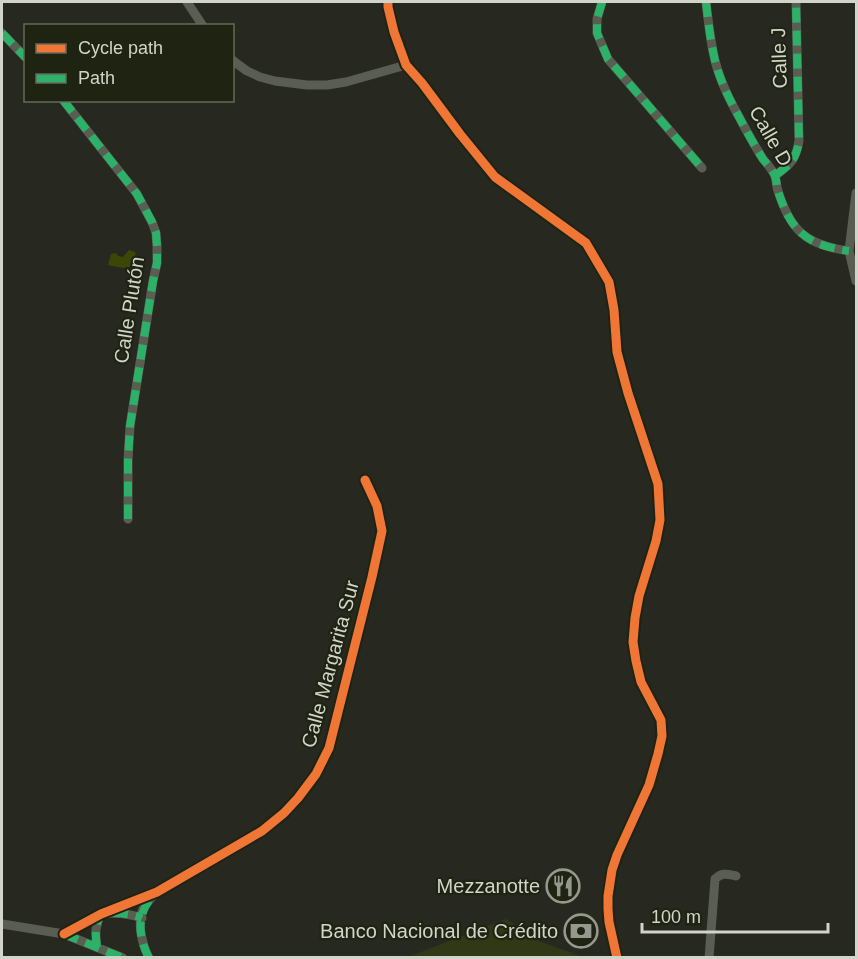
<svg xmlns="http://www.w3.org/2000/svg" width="858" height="959" font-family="Helvetica,sans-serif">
  <rect width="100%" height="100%" fill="#272920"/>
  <path fill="#313815" d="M506,919L541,942L580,956L590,957H408Z"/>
  <path fill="#3c4607" d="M129,250L135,252L136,258L134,266L123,268L108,265L111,254L116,253L118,256L123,257Z"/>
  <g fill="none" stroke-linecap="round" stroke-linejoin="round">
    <path stroke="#5a5d51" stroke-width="9" d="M187,2L203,26
      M388,2V7L394,32L406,65L422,83L460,134L495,177L586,243L609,282L614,310L617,352L628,393L658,484L660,520L656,541L639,596L635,618L633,642L636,661L641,682L661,720L662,736L658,754L649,785L617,855L612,870L608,896V909L609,922L617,958
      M602,2L597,19V33L608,59L702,168
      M706,2C708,20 710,38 714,56C718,76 728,97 738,115C746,130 754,145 763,159C767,164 771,168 774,174C777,179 776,186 778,191C791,232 807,245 849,251
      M2,33L26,58
      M232,60L247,71L260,77L275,81L307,85H327L346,82L406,65
      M63,100L137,194L152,222L156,233L157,246V263L153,281L130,426L128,460V519
      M776,175C791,164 796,159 799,141L796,2
      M856,193L849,251L856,281
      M2,924L64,934L123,958
      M64,934L101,914L157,892L262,831L284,813L298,798L316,774L329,748L372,577L382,531L377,506L365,480
      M97,947C95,934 95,925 101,914C116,912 128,913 142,918
      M149,958C142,944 137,924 143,909C146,903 151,898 155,894
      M709,958L715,879C722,872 727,874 736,876"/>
    <path stroke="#2db169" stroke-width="8" stroke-dasharray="15 8" stroke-linecap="butt" d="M602,2L597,19V33L608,59L702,168
      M706,2C708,20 710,38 714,56C718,76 728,97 738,115C746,130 754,145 763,159C767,164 771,168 774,174C777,179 776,186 778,191C791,232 807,245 849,251
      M2,33L26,58
      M63,100L137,194L152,222L156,233L157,246V263L153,281L130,426L128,460V519
      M776,175C791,164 796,159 799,141L796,2
      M64,934L123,958
      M97,947C95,934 95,925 101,914C116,912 128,913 142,918
      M149,958C138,937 136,914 153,896"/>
    <g stroke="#1f2312" stroke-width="13">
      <path id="cycleway" d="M388,2V7L394,32L406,65L422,83L460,134L495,177L586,243L609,282L614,310L617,352L628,393L658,484L660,520L656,541L639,596L635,618L633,642L636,661L641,682L661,720L662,736L658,754L649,785L617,855L612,870L608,896V909L609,922L617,958
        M64,934L101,914L157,892L262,831L284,813L298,798L316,774L329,748L372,577L382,531L377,506L365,480"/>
    </g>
    <use href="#cycleway" stroke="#f07635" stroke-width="9"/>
  </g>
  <defs>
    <g id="restaurant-ring" transform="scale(1.725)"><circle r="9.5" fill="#1f2312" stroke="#96988e" stroke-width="1.5"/><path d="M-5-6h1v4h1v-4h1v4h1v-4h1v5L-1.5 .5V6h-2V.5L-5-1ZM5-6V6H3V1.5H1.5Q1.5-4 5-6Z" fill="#96988e"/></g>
    <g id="bank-ring" transform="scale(1.725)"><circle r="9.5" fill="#1f2312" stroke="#96988e" stroke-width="1.5"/><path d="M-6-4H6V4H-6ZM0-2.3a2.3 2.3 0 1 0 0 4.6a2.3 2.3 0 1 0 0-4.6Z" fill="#96988e"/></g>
  </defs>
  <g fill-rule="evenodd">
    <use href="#restaurant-ring" x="563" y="886"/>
    <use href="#bank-ring" x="581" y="931"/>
  </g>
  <g text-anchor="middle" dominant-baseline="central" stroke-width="4.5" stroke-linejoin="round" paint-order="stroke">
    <g font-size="20" fill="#d1d4c9" stroke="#1f2312">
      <text transform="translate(779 58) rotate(-92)">Calle J</text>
      <text transform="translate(771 136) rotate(60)">Calle D</text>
      <text transform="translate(129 310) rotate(-81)">Calle Plutón</text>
      <text transform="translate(330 664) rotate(-75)">Calle Margarita Sur</text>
    </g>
    <g font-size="20" fill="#d1d4c9" stroke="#1f2312" text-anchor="end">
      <text x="540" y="886">Mezzanotte</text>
      <text x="558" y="931">Banco Nacional de Crédito</text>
    </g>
  </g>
  <rect width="858" height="959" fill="none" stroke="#d1d4c9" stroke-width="6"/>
  <rect x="24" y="24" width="210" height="78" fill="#1f2312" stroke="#666a5b" stroke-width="1.5"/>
  <rect x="36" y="44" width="30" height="9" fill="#f07635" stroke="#666a5b" stroke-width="1.5"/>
  <text x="78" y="54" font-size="18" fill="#d1d4c9">Cycle path</text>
  <rect x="36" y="74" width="30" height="9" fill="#2db169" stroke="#666a5b" stroke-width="1.5"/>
  <text x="78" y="84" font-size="18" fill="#d1d4c9">Path</text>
  <path d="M642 923v9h186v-9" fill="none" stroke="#d1d4c9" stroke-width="3"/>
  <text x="651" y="923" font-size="18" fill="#d1d4c9" stroke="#1f2312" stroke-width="4.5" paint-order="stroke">100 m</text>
</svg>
